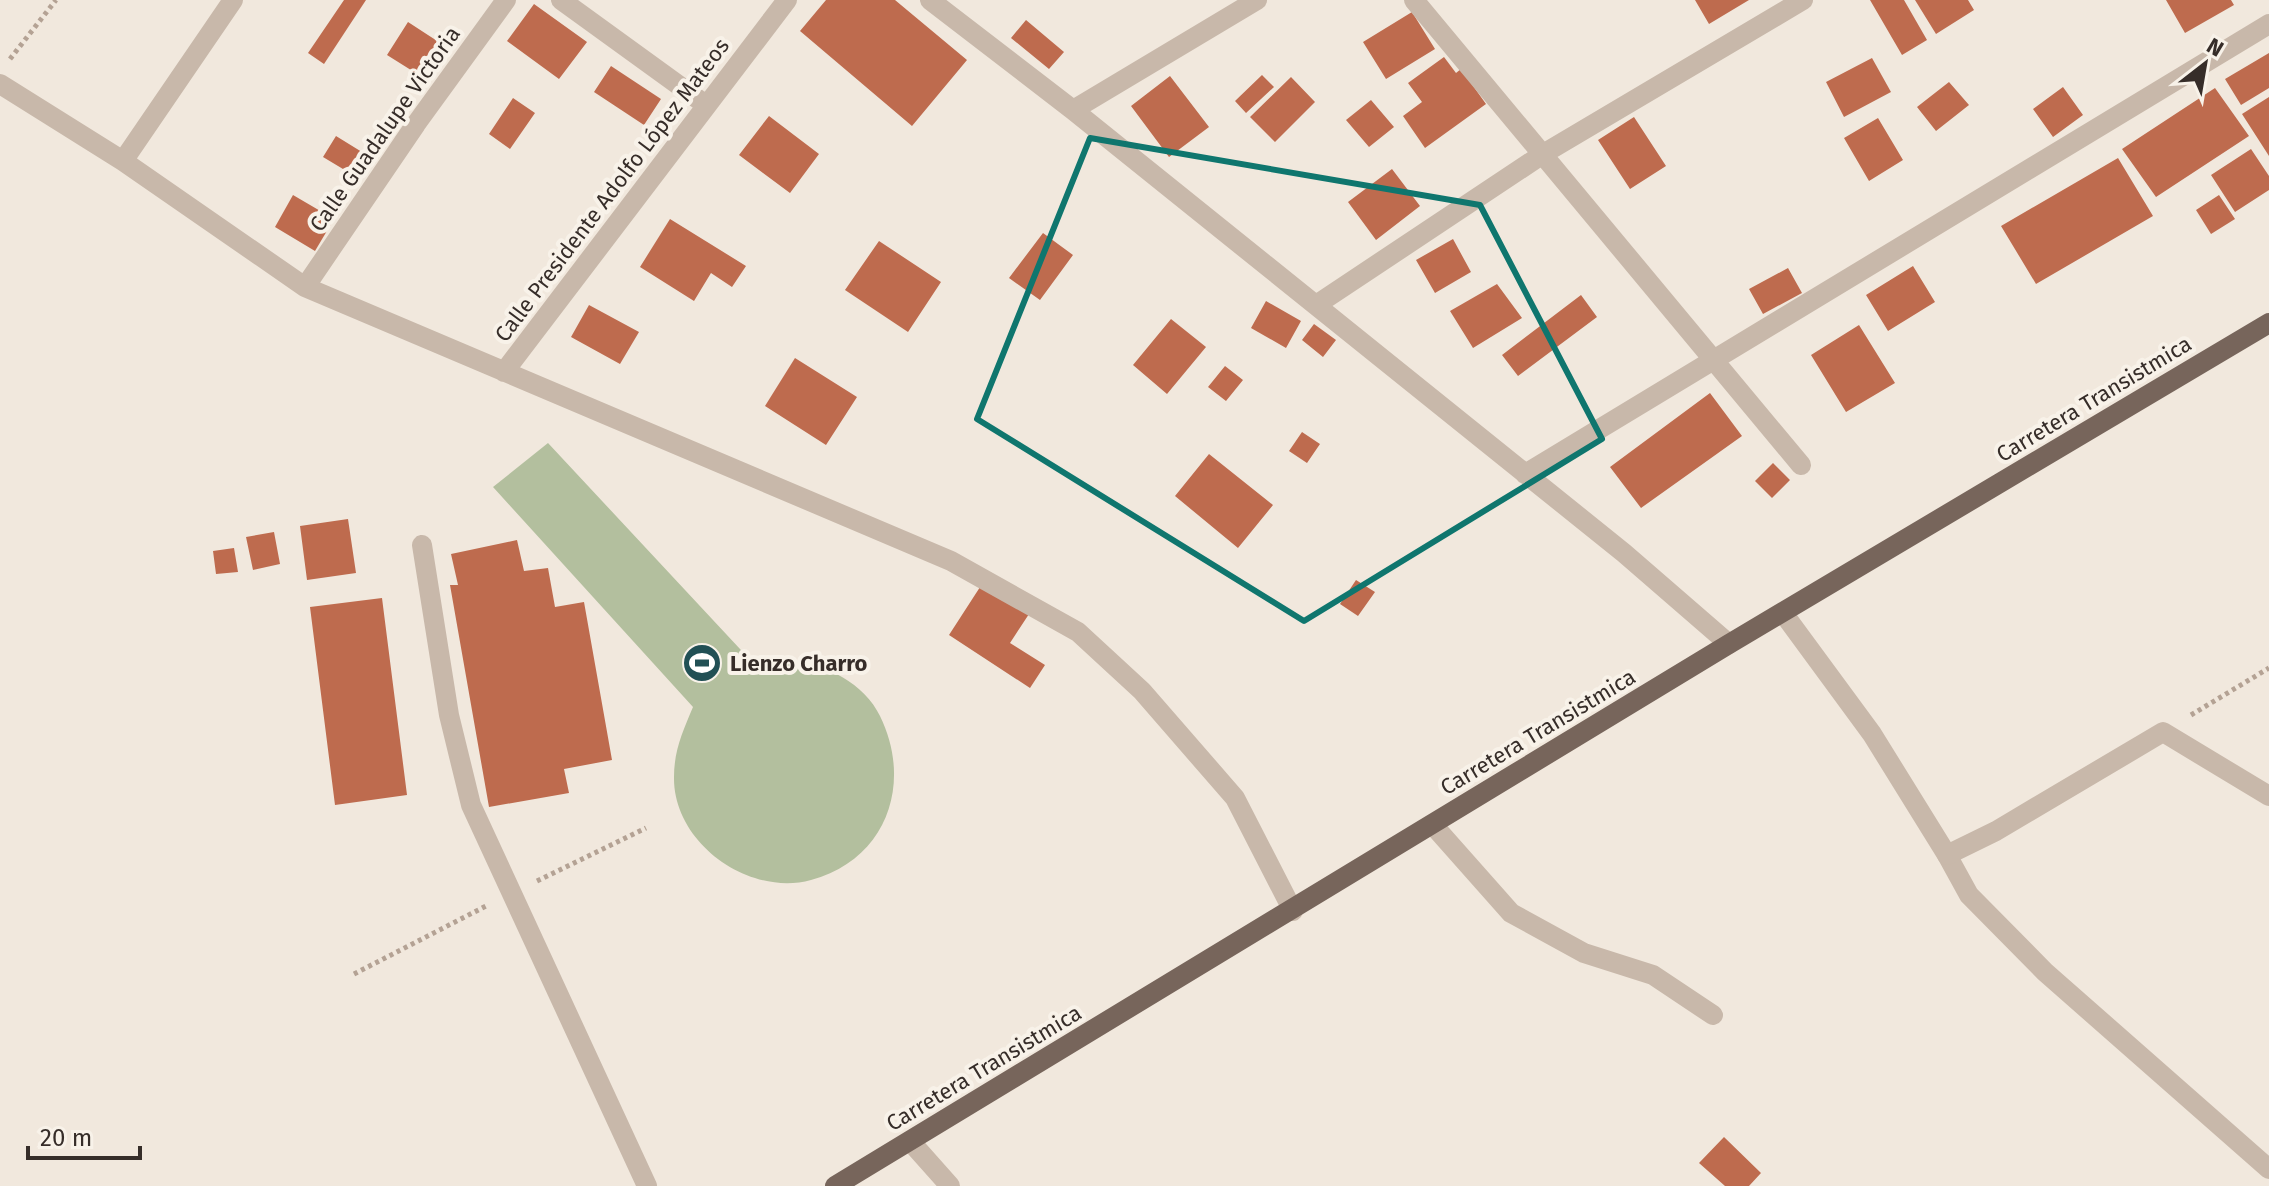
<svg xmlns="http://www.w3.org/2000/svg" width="2269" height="1186" font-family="'Fira Sans',sans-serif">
  <rect width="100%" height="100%" fill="#f1e8dd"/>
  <path fill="#b3bf9e" d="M548,443L754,664C765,664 779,660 790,661C825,663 865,684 880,716C913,783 887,860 811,880C749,897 673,843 674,777C674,750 683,731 693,707L493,487Z"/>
  <path fill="#be6b4e" d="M344,0H366L324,64L308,53Z
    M826,0H895L967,60L912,126L800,31Z
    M1695,0H1749L1709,24Z
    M1870,0H1904L1927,40L1902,55Z
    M1915,0H1968L1974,10L1936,34Z
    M2166,0H2231L2234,5L2185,33Z
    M534,4L587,42L559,79L507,41Z
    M1412,12L1435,49L1386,79L1363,42Z
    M1026,20L1064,52L1049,69L1011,38Z
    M408,22L451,50L430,82L387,55Z
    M2269,53V88L2241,105L2225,79Z
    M1444,57L1456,73L1461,69L1486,104L1425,148L1403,116L1422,102L1408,83Z
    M1872,58L1891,92L1844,117L1826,82Z
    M611,66L661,99L644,125L594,92Z
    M1262,75L1274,87L1246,113L1235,101Z
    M1170,76L1209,127L1169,157L1131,106Z
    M1291,77L1315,102L1275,142L1250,117Z
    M1949,82L1969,105L1936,131L1917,107Z
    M2063,87L2083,115L2053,137L2033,109Z
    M2215,88L2249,136L2156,197L2122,149Z
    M2269,97V156L2242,114Z
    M513,98L535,113L510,149L489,134Z
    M1371,100L1394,127L1369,147L1346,120Z
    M769,116L819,154L790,193L739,155Z
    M1634,117L1666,166L1630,189L1598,140Z
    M1878,118L1903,160L1869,181L1844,138Z
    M336,136L370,157L358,178L323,157Z
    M2251,149L2269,176V190L2235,212L2211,175Z
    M2118,158L2153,216L2036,284L2001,226Z
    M1392,169L1420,206L1376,240L1348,202Z
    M293,195L334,219L315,251L275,227Z
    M2219,195L2235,219L2211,234L2196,210Z
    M670,219L746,266L732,287L711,273L694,301L640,267Z
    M1043,233L1073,255L1040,300L1009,278Z
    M1453,239L1471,272L1435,293L1416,260Z
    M879,241L941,282L908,332L845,290Z
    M1913,266L1935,302L1888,331L1866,295Z
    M1788,268L1802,293L1763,314L1749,289Z
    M1497,284L1522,318L1473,348L1450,311Z
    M1581,295L1597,317L1518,376L1502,355Z
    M1266,301L1301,321L1286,348L1251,328Z
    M589,305L639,332L620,364L571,337Z
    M1171,319L1206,347L1167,394L1133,365Z
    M1314,324L1336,340L1323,357L1302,340Z
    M1859,325L1895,383L1846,412L1811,355Z
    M795,358L857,397L826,445L765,406Z
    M1225,366L1243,380L1226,401L1208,387Z
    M1710,393L1742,436L1641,508L1610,467Z
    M1302,432L1320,444L1307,463L1289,451Z
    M1209,454L1273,505L1238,548L1175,496Z
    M1773,463L1790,480L1772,498L1755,481Z
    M348,519L356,573L307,580L300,526Z
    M274,532L280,564L253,570L246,537Z
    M517,540L524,571L548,568L555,607L584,602L612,760L564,769L569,793L489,807L450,585H458L451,554Z
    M234,548L238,572L216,574L213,551Z
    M1356,580L1375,592L1358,616L1340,604Z
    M982,584L1029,614L1010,643L1045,665L1030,688L949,635Z
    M382,598L407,795L335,805L310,607Z
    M1724,1137L1761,1173L1749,1186H1725L1699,1163Z"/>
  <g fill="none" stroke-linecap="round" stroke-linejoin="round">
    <path stroke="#b4a294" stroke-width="5" stroke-dasharray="4 4" stroke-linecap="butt" d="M10,59L56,0
      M2191,715L2269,668
      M537,881L646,828
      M354,974L488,905"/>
    <path stroke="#c8b8aa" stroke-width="20" d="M422,545L449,715L471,805L647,1186
      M1433,825L1511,913L1584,953L1653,975L1713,1015
      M1947,855L1969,895L2045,972L2269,1169
      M910,1141L950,1186"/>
    <path stroke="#c8b8aa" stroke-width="20" d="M561,0L706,105
      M930,0L1073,110L1624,553L1729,644
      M1414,0L1801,465
      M0,84L123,161L305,287L951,561L1078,632L1142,691L1235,798L1293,911
      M1073,110L1257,0
      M123,161L233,0
      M305,287L416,124L506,0
      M1316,305L1543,154L1803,0
      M504,372L787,0
      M1525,474L2269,24
      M1783,613L1872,734L1947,855L1996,831L2163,732L2269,796"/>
    <path stroke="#77655b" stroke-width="20" d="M835,1186L1729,644L2269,323"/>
  </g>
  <path fill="none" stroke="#0f766e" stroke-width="6" stroke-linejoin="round" d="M1090,138L1480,205L1602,439L1304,621L977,419Z"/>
  <defs>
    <g id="stadium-disc" transform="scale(2)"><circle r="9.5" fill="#215055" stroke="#f8f2e9"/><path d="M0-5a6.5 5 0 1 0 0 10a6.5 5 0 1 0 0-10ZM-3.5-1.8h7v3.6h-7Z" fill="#fff"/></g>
  </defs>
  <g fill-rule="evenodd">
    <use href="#stadium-disc" x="702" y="663"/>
  </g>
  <g text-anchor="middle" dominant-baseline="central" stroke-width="8" stroke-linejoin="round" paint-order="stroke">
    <g font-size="22" fill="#362d29" stroke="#f8f2e9">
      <text transform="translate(385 129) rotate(-55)">Calle Guadalupe Victoria</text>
      <text transform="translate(612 190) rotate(-53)">Calle Presidente Adolfo López Mateos</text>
      <text transform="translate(2094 399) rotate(-31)">Carretera Transistmica</text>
      <text transform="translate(1538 732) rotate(-31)">Carretera Transistmica</text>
      <text transform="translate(984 1068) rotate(-31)">Carretera Transistmica</text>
    </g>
    <g font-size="22" font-weight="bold" fill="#362d29" stroke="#f8f2e9" text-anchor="start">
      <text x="730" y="663">Lienzo Charro</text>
    </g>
  </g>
  <g transform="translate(2205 64) rotate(31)" stroke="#f8f2e9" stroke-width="6" paint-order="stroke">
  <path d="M0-6L14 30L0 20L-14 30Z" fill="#362d29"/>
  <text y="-12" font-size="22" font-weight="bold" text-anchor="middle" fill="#362d29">N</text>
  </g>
  <path d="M28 1146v12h112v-12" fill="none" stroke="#362d29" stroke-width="4"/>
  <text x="40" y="1146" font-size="24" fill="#362d29" stroke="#f8f2e9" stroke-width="6" paint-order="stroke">20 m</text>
</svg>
